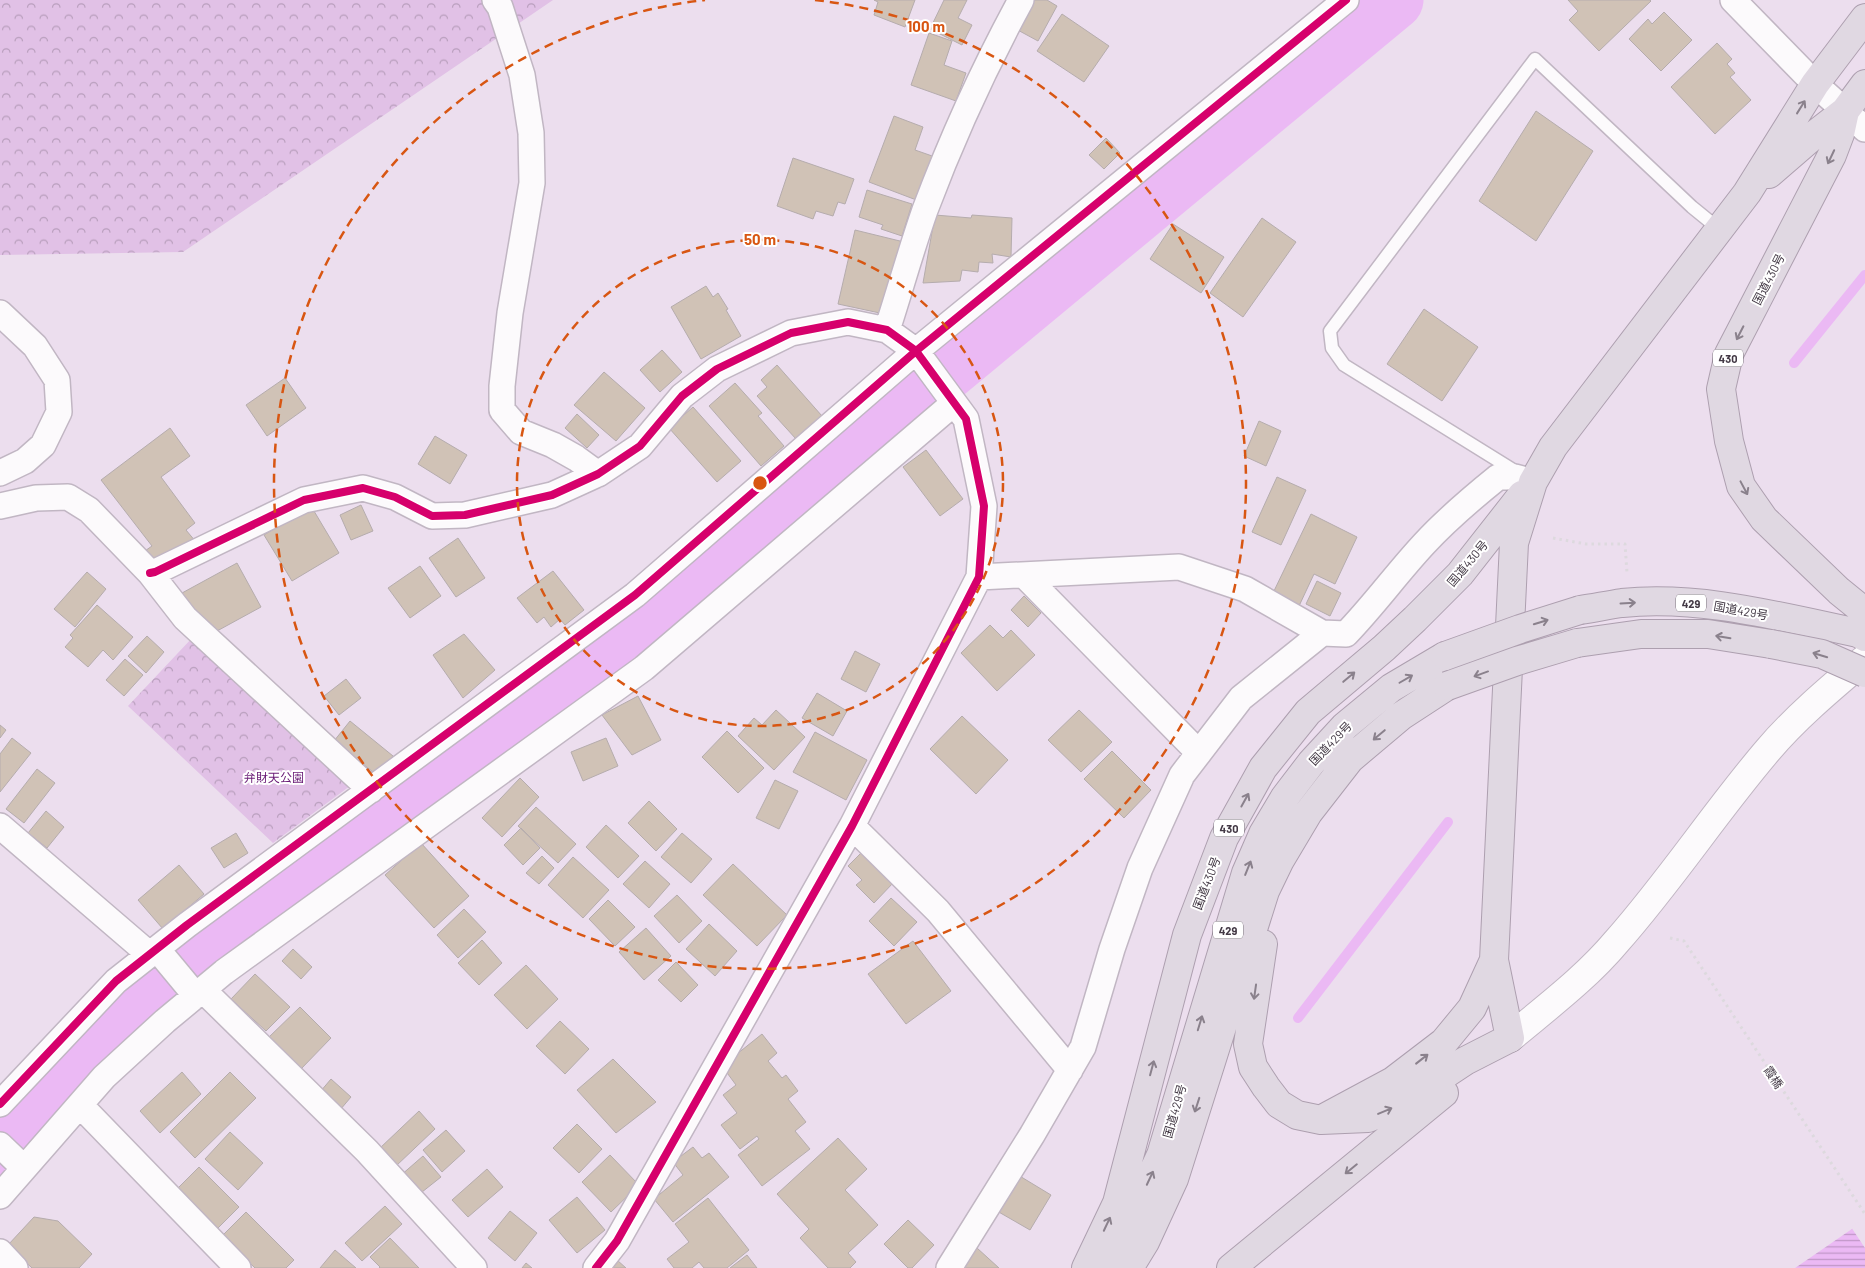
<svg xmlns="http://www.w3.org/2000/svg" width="1865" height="1268" font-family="Barlow,'Noto Sans JP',sans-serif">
  <defs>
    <pattern id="forest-crowns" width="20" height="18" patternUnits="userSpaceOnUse" patternTransform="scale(1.25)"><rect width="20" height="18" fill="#e1c1e6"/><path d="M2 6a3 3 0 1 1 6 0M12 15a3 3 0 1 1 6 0" fill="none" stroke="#b89ebc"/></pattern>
    <pattern id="water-rules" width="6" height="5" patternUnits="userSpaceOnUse" patternTransform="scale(1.25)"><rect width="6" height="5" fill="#ebb9f4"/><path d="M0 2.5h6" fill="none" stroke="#c097c7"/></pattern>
  </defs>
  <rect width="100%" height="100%" fill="#ecdeee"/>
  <path fill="url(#forest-crowns)" d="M0,0H553L183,252L0,255Z
    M193,637L354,783L273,843L128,706Z"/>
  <path fill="url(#water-rules)" d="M1865,1220V1268H1795L1798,1266Z"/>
  <path fill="#ecdeee" d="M1865,1218V1248L1851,1227Z"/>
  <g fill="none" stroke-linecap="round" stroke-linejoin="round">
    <path stroke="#ebb9f4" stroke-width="10" d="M1794,363L1865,275
      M1298,1018L1448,822"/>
    <path stroke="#ebb9f4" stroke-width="59" d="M0,1151L137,1006L214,941L551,707L903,407L1394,0"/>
  </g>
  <path fill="#d0c2b6" stroke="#b5acad" d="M874,0H915L905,27L874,15L878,2Z
    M944,0H967L958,18L972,25L962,45L930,29Z
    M1030,0H1047L1057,6L1038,41L1014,28Z
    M1568,0H1650L1651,1L1599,51L1569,20L1578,11Z
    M1664,12L1692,40L1661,71L1629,39L1648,19L1652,24Z
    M1062,14L1109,46L1084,82L1037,51Z
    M929,33L952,41L944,65L966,73L956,101L911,85Z
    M1717,43L1732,59L1727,64L1735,73L1730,77L1751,100L1715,134L1671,87Z
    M1536,111L1593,151L1536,241L1479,201Z
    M894,116L923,127L915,150L935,157L919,201L869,182Z
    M1106,138L1120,153L1104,169L1089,155Z
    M793,158L854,179L845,204L838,202L833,216L816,211L813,219L777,206Z
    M867,190L912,204L902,236L881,229L883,225L859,217Z
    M935,215L971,218L972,215L1012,218L1011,257L992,254L993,263L979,262L978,272L962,270L960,281L923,283Z
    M1262,218L1296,242L1243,317L1210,293Z
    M1173,224L1224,257L1201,293L1150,259Z
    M855,230L904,242L889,315L838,304Z
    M706,286L713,297L718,293L728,309L726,310L741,336L701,359L671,307Z
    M1424,309L1478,347L1442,401L1387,364Z
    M662,350L682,372L660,392L640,370Z
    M777,365L822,416L796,439L757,396L767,387L761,380Z
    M604,372L645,408L616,441L574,405Z
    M285,378L306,408L267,436L246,405Z
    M735,383L762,413L758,416L784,446L761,466L709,406Z
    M693,407L741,461L717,482L669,428Z
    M577,414L599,435L587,448L565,428Z
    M1259,421L1281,431L1266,466L1244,456Z
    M170,428L190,456L161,477L195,523L186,530L196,542L155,572L142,553L152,546L101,480Z
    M435,436L467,455L450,484L418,464Z
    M926,450L963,499L940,516L903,467Z
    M1277,477L1306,490L1281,545L1252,532Z
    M361,505L373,531L351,540L340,515Z
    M311,506L339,553L292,581L264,535Z
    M1311,514L1357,537L1335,584L1314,574L1299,606L1273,593Z
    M458,538L485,578L456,597L429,558Z
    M237,563L261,607L206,637L182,593Z
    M420,566L441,596L410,618L388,588Z
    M553,571L584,610L565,625L560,619L551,627L544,617L537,623L517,598Z
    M87,572L106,589L75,627L54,609Z
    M1317,581L1341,593L1330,616L1306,604Z
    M1024,596L1041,613L1028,627L1011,610Z
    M97,605L133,637L113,660L103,650L88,667L65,647L73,638L70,635Z
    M990,625L1003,638L1011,630L1035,655L997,691L961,653Z
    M464,634L495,670L463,698L433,655Z
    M147,636L164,652L146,673L128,656Z
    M855,651L880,664L866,692L841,679Z
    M125,659L143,675L124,696L106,680Z
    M346,679L361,698L339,715L324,696Z
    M817,693L847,711L833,736L802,718Z
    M638,696L661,740L632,755L602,715Z
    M776,710L805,737L774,770L738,736L754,718L762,725Z
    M1079,710L1112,742L1081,772L1048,740Z
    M962,716L1008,760L976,794L930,749Z
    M350,721L393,756L378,776L334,741Z
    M0,725L6,730L0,738Z
    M727,731L764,768L738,793L702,757Z
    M815,732L867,760L846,800L793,772Z
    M12,738L31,753L0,792V754Z
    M606,738L618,766L583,781L571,752Z
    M1112,751L1151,790L1124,818L1084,779Z
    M37,769L55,783L24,823L6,809Z
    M520,778L539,797L502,837L482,818Z
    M775,780L798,791L779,829L756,818Z
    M649,801L677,829L656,851L628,823Z
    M536,807L576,844L558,863L518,826Z
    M46,811L64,827L47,848L28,833Z
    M606,825L639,856L618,878L586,847Z
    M521,828L540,848L523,865L504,845Z
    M236,833L248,853L224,868L211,848Z
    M682,833L712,859L691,883L661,857Z
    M421,843L469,896L434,928L385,875Z
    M863,851L894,882L874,903L856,885L862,880L848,866Z
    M542,856L554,868L539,884L526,873Z
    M573,857L609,890L583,918L548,885Z
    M645,861L670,884L649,908L623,884Z
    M733,864L787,915L757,946L703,895Z
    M179,865L204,894L163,929L138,900Z
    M677,895L702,921L679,943L654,916Z
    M891,898L917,922L894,946L869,921Z
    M608,900L635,927L615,946L589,919Z
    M464,909L486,932L458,958L437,935Z
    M709,924L737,951L715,976L686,949Z
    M646,928L671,956L644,980L619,952Z
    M482,940L502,963L479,985L458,963Z
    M913,941L951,991L906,1024L868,974Z
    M293,949L312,967L301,979L282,961Z
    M676,962L698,985L681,1002L658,980Z
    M526,965L558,999L527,1029L494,995Z
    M255,974L290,1007L266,1031L231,999Z
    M300,1007L331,1038L300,1070L268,1038Z
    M560,1021L589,1049L565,1074L536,1046Z
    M762,1034L777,1053L768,1061L782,1078L786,1075L798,1091L788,1099L806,1122L795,1131L810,1149L762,1186L738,1155L759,1139L757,1136L740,1149L721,1125L737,1113L723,1095L736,1085L722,1066Z
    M613,1059L656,1102L616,1133L577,1090Z
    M182,1072L201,1094L160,1133L140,1111Z
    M230,1072L256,1098L195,1158L170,1132Z
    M331,1079L351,1097L340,1110L320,1092Z
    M419,1111L435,1129L396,1166L380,1148Z
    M577,1124L602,1149L579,1173L553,1148Z
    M446,1130L465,1151L442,1172L423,1150Z
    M230,1132L263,1163L238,1190L205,1159Z
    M838,1138L867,1169L845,1190L878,1225L848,1253L856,1262L850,1268H828L800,1238L809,1229L777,1194Z
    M693,1147L702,1158L709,1153L729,1177L673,1222L654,1199L683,1175L673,1162Z
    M610,1155L639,1185L611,1212L582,1182Z
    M423,1156L441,1177L417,1196L400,1176Z
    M199,1167L239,1207L218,1228L178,1188Z
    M487,1169L503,1187L468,1217L452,1200Z
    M1018,1175L1051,1195L1030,1230L997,1211Z
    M577,1197L605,1230L577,1253L549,1220Z
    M708,1198L749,1250L727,1268H704L699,1262L692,1268H674L667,1259L689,1242L675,1224Z
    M385,1206L402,1224L362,1261L345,1243Z
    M510,1211L537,1233L515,1261L488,1238Z
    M246,1212L294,1260L286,1268H255L222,1236Z
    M34,1217L58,1221L92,1254L79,1268H32L8,1245Z
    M908,1220L934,1245L912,1268H908L884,1244Z
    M390,1238L419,1268H379L380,1267L370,1257Z
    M977,1248L999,1268H959Z
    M335,1250L356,1268H320Z
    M747,1255L757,1268H730Z
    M617,1260L626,1268H610Z
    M526,1263L532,1268H522Z"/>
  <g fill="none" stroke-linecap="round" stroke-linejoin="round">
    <g stroke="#c1b6c3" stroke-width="15">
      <path id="service" d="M1518,473L1344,365L1332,348L1330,331L1535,59L1692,207L1719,229"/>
    </g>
    <g stroke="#c1b6c3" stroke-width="28">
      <path id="minor" d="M495,0L500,7L522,75L531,133L532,183L510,313L502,386V410L521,432L553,445L576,458L598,474
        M1733,0L1815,84L1865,129
        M0,313L35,346L57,380L59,412L43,445L25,461L0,473
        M887,330C900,290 911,250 925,210C952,138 984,68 1021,0
        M0,506L36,498L68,497L89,510L150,573L185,618L371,790
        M150,573L155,572L304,500L363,488L395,497L432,516L465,515L552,495L598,474L640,446L682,396L717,369L791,333L848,322L887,330L916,351L966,419L984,506L979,577L852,826L617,1241L596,1268
        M1024,575L1199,753
        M979,577L1179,567L1245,589L1322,633L1346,634C1374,605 1397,573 1424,544C1447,519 1472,498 1498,477H1515L1533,482
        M0,826L149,954
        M852,826L938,911L1070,1070
        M157,949L196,996
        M203,990L367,1151L474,1268
        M0,1104L116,981L187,925L635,595L916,351L1346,0
        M80,1105L238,1268
        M0,1145L24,1168
        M0,1196L104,1077L165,1021L224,972L644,668L954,403
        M0,1252L15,1268
        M949,1268L1032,1135L1083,1047L1112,949L1140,868L1182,775L1241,698L1322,633"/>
    </g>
    <g stroke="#c1b6c3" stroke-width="30">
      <path id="tertiary" d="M1510,1038C1547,1007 1586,978 1617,941C1671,880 1715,812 1768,750C1796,717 1832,687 1865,659"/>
    </g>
    <g stroke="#ad9faf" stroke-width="30">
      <path id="trunk" d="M1845,111L1840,134L1832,155L1729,354L1721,389L1729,441L1741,486L1764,519L1839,591L1865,612
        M1769,174L1813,136L1845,111L1865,84
        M1580,610C1594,608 1608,605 1622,603C1701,595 1781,617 1858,633L1865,637
        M1577,643L1641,634H1708L1771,644
        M1263,944L1248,1044L1253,1067L1266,1087L1279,1104L1297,1115L1321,1120L1368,1118L1397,1106L1465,1061L1510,1038
        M1510,1038L1494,960L1514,543L1533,482L1553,447L1747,193L1815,84L1865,18
        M1326,1117L1393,1081L1444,1042L1472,1008L1494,960
        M1106,1267L1129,1223L1161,1155L1246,873L1263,834L1285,797L1311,763L1345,726L1391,688L1445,656
        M1086,1268L1117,1203L1187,935L1224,838L1263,768L1308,712L1384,648L1415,619L1460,574L1522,495
        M1129,1268L1145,1242L1174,1179L1265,891L1280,860L1308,813L1350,759L1401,716L1447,686
        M1231,1268L1444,1093"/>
    </g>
    <path stroke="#ddd9de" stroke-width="3" stroke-dasharray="2.5 4" stroke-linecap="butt" d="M1553,538L1586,544H1625L1627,573
      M1670,938L1684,941L1865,1214"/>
    <use href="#service" stroke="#fcfafc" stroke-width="12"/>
    <use href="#minor" stroke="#fcfafc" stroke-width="25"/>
    <use href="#tertiary" stroke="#fcfafc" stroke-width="28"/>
    <use href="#trunk" stroke="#e0d8e2" stroke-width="28"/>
    <g stroke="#ad9faf" stroke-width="30" stroke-linecap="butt">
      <path id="trunk-bridge" d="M1771,644L1822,654L1865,673
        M1445,656L1520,629L1580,610
        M1447,686L1517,661L1577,643"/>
    </g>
    <use href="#trunk-bridge" stroke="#e0d8e2" stroke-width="28"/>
    <g stroke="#fff" stroke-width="11">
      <path id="cycleway" d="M150,573L155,572L304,500L363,488L395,497L432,516L465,515L552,495L598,474L640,446L682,396L717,369L791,333L848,322L887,330L916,351L966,419L984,506L979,577L852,826L617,1241L596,1268
        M0,1104L116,981L187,925L635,595L916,351L1346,0"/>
    </g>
    <use href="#cycleway" stroke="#d6006c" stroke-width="8"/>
  </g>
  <defs><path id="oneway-shaft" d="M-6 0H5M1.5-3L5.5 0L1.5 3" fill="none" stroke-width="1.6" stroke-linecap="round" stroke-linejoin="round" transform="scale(1.25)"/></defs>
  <g stroke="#8a818c">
    <use href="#oneway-shaft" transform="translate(1801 107) rotate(-58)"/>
    <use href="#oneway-shaft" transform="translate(1831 157) rotate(115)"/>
    <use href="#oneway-shaft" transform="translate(1740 333) rotate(117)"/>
    <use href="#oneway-shaft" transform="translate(1744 488) rotate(62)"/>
    <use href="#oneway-shaft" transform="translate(1628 603) rotate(-3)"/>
    <use href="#oneway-shaft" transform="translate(1541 622) rotate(-17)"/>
    <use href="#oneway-shaft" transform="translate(1723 637) rotate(-171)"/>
    <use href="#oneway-shaft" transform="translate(1820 655) rotate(-163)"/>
    <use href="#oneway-shaft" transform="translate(1481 674) rotate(160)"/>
    <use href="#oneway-shaft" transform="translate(1349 677) rotate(-40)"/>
    <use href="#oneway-shaft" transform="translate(1406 679) rotate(-30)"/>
    <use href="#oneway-shaft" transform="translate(1379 735) rotate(140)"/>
    <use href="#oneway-shaft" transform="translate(1245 800) rotate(-61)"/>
    <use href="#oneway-shaft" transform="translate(1248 868) rotate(-68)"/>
    <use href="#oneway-shaft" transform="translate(1255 992) rotate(98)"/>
    <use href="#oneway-shaft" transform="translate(1200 1023) rotate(-73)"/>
    <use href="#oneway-shaft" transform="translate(1422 1059) rotate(-38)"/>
    <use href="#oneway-shaft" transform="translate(1152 1068) rotate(-75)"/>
    <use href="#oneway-shaft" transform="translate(1197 1105) rotate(108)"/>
    <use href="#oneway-shaft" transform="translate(1385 1111) rotate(-23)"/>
    <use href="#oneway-shaft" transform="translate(1351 1169) rotate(141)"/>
    <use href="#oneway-shaft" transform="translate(1150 1178) rotate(-65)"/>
    <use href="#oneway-shaft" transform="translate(1107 1224) rotate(-65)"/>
  </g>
  <g fill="none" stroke="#d85612" stroke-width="2.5" stroke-dasharray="9 6">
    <circle cx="760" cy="483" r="243"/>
    <path d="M815 0A486 486 0 1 1 705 0"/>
  </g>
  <g text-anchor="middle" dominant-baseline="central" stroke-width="4" stroke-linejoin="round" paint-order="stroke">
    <g fill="#fff" stroke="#7b747d" stroke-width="1">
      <rect x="1713" y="349.5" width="30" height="17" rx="4"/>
      <rect x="1676" y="594.5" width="30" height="17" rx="4"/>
      <rect x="1214" y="819.5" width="30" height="17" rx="4"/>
      <rect x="1213" y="921.5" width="30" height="17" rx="4"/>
    </g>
    <g font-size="11" font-weight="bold" fill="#433945">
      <text x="1728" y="358">430</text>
      <text x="1691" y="603">429</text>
      <text x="1229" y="828">430</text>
      <text x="1228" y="930">429</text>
    </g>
    <g font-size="12" fill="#433945" stroke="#fff">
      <text transform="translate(1768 279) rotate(-63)">国道430号</text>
      <text transform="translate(1467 563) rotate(-50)">国道430号</text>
      <text transform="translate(1741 610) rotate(10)">国道429号</text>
      <text transform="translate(1330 743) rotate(-46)">国道429号</text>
      <text transform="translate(1206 883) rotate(-69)">国道430号</text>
      <text transform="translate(1774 1077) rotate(56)">霞橋</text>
      <text transform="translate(1174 1111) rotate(-74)">国道429号</text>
    </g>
    <g font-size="12" fill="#681a75" stroke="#fff">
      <text x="274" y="777">弁財天公園</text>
    </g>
  </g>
  <circle cx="760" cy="483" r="8" fill="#d85612" stroke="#fff" stroke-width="2.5"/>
  <g font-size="15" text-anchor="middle" font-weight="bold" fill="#d85612" stroke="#fff" stroke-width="4" stroke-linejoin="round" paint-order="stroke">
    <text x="926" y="32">100 m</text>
    <text x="760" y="245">50 m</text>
  </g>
</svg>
